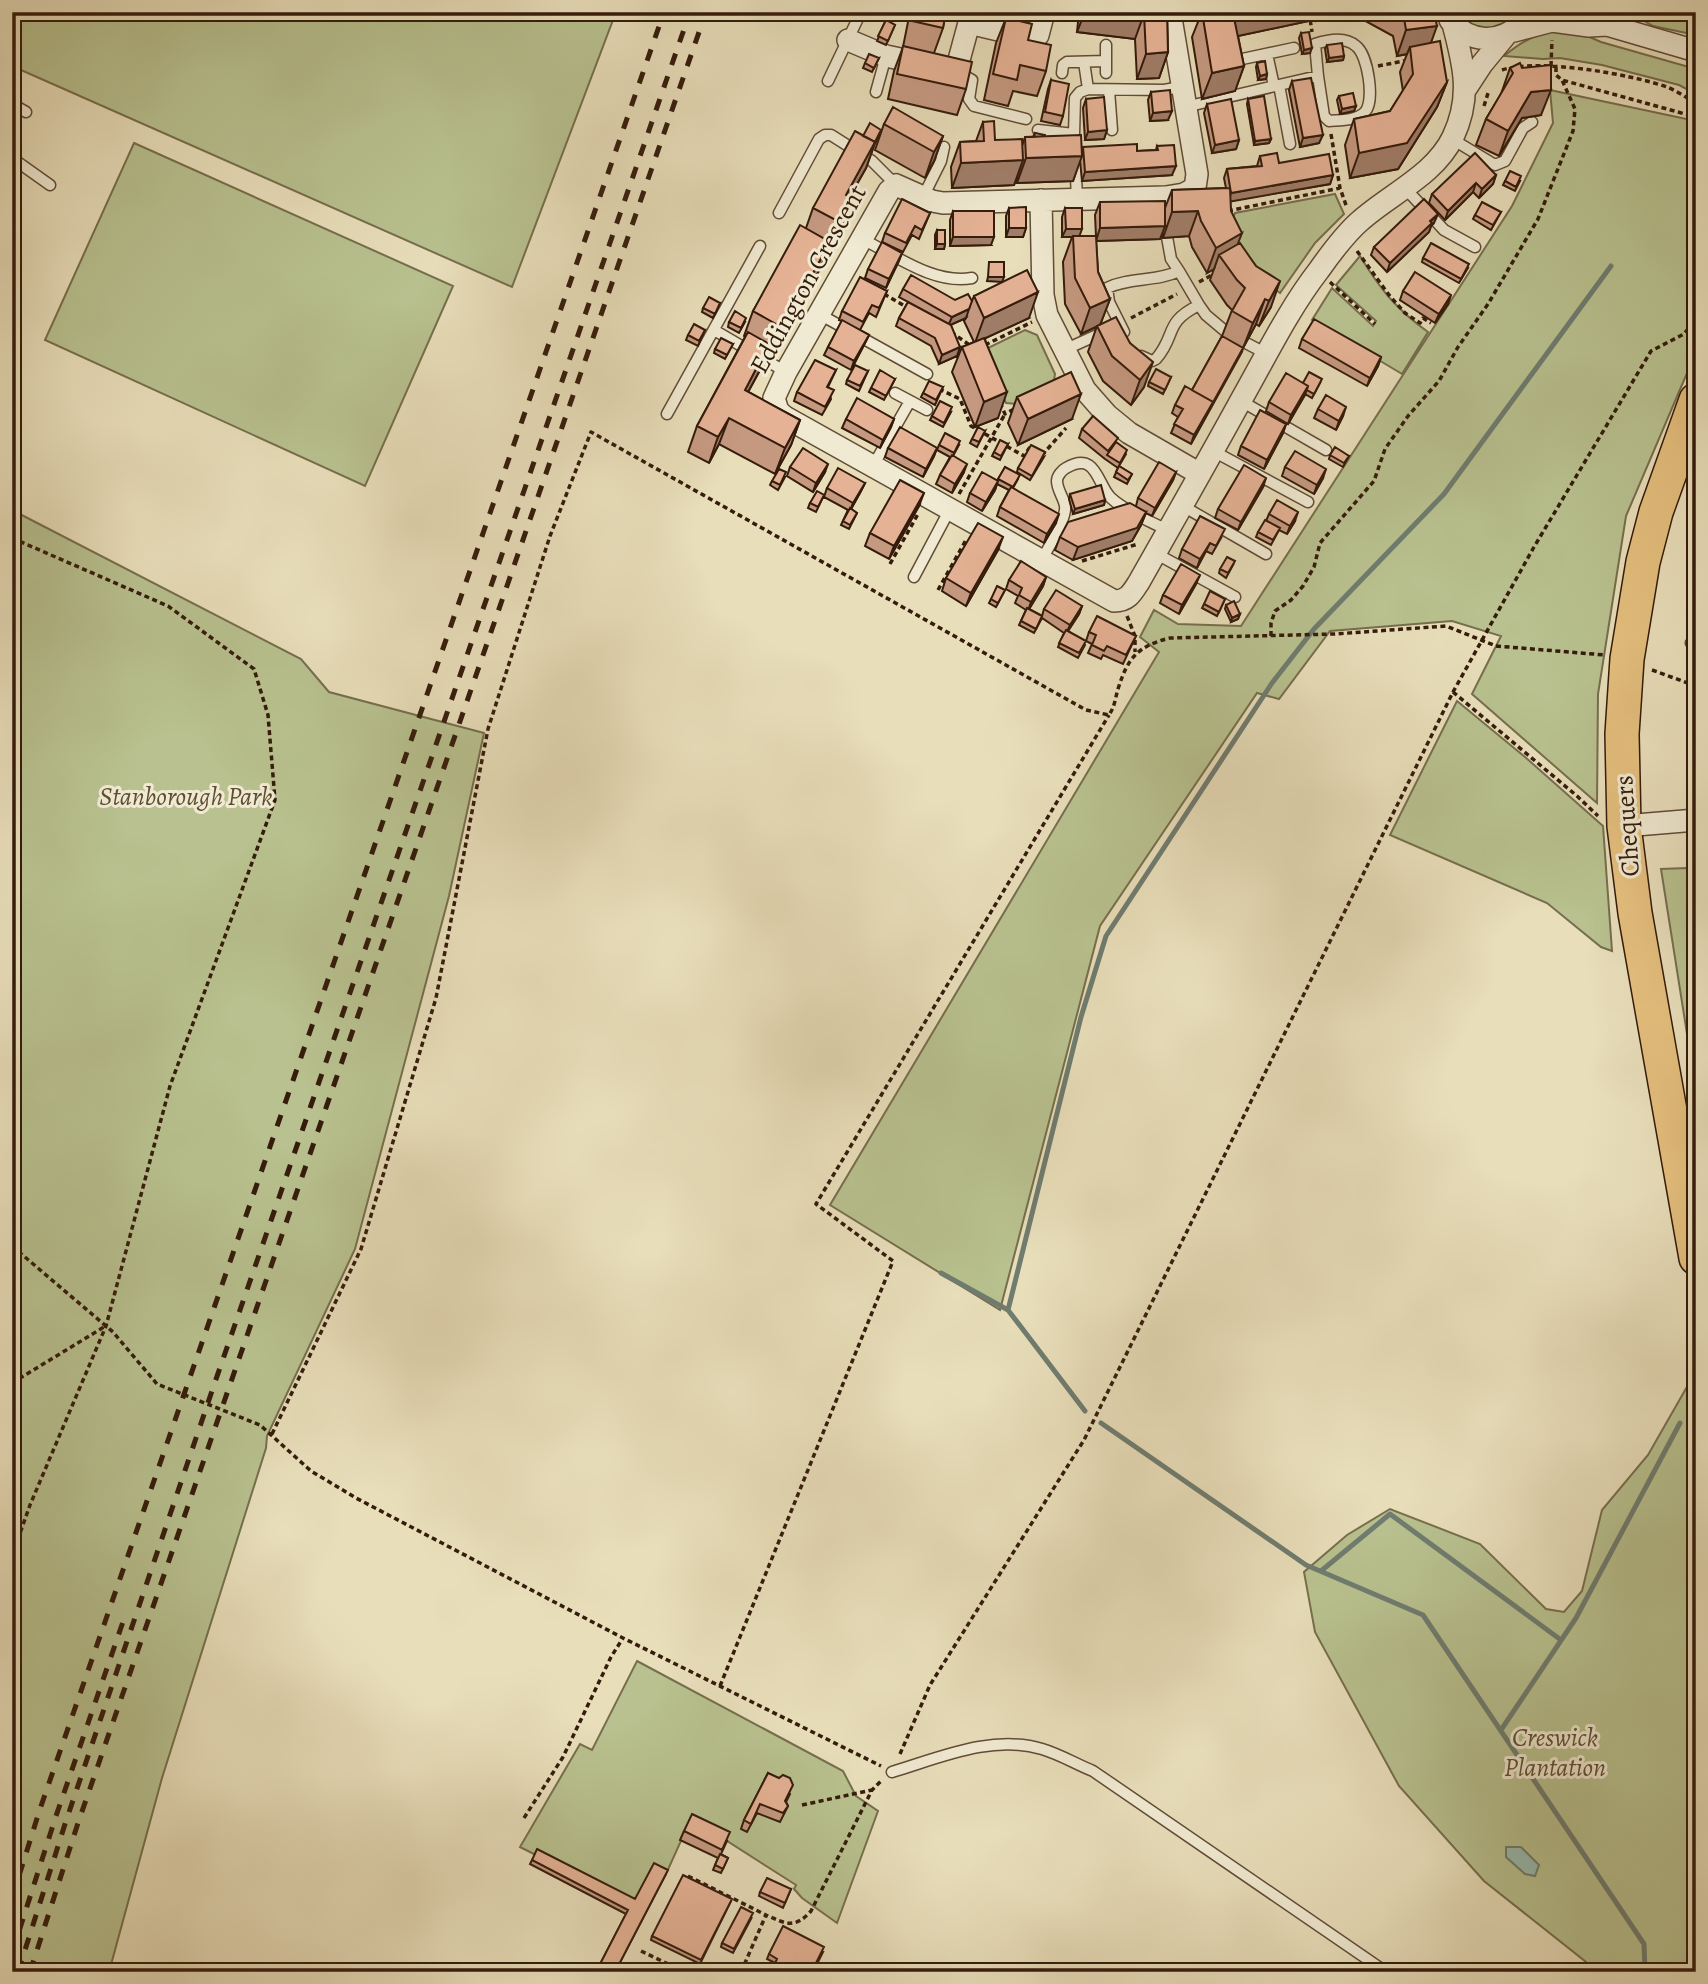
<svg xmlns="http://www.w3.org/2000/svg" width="1708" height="1984" font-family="Alegreya,serif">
  <rect width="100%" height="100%" fill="#e8deba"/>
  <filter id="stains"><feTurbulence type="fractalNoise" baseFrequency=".00286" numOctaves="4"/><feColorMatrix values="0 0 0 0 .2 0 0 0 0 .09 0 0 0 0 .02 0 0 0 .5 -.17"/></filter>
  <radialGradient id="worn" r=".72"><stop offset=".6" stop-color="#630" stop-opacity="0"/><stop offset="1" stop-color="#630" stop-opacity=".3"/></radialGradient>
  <path fill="#b8c18f" stroke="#766e4d" stroke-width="2" d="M12,12H616L512,287L12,66Z
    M1457,12H1520C1511,28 1491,32 1474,27C1468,25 1462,17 1457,12Z
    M1629,12H1696V35L1653,26Z
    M1558,31H1576L1601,42L1696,69V94L1679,85L1602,65L1560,58L1543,59L1504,56C1521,42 1536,33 1558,31Z
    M1550,90L1696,121V352L1626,516L1598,694L1597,803L1472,694L1501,636L1452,621L1330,631L1279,699L1257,693L1100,926L1000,1310L830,1205L1159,652L1140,637L1154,610L1178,624L1241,626L1512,206L1553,123Z
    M134,143L453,286L365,486L45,340Z
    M1335,194L1344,214L1315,243L1280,293C1271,286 1255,279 1248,270C1236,256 1227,229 1235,213Z
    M1360,256C1380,289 1396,309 1428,332L1402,374L1312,320L1332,288L1373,326L1376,321L1336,285Z
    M1025,330L1037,335L1055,374L1053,386L1017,404L1006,403L985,356L988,348Z
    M12,510L301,659L329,692L484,733L449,896L355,1249L267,1436L266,1448L162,1778L109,1972H12Z
    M1457,701L1525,757L1603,826L1612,951L1601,947L1547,903L1390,835Z
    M1687,868L1696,878V1091L1661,869Z
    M1696,1371V1972H1591L1586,1962L1484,1881L1399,1786L1315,1632L1304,1572L1347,1535L1390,1509L1480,1544L1546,1609L1564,1612L1582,1591L1602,1510L1648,1455Z
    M637,1661L843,1771L856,1796L878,1811L837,1923L802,1898L794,1889L796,1885L727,1841L689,1823L666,1874L652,1868L633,1904L520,1847L580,1744L592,1750Z"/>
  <path fill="#97bcb1" stroke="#6f7c6f" stroke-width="2" d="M1506,1847H1521L1539,1865L1535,1876L1525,1874L1506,1857Z"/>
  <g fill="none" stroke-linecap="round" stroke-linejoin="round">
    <path stroke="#6f7c6f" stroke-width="5" d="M941,1273L1008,1310
      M1085,1411L1008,1310L1081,1017L1106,936L1272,683L1314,629L1444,494L1611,266
      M1101,1423L1306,1565L1423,1615L1644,1944L1645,1972
      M1321,1571L1390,1514L1561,1640
      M1501,1730L1576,1618L1680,1423"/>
    <g stroke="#614c37" stroke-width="13">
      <path id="service" d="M1106,45V73
        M1267,54L1274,86
        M1233,61L1294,48
        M1084,62L1088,89
        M958,72L972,80L969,99L974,106L1026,119
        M1062,73L1063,65L1067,62L1106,61
        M828,81L861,12
        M1279,85L1290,144
        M1109,90L1112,130
        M876,92L886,56
        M12,104L26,112
        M1185,107L1318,76L1315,44C1327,40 1345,36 1356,46C1368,55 1375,101 1365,112C1356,121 1340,120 1329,121L1324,116L1318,76
        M1038,130L1074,134
        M1452,139L1495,165L1505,161L1523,128L1532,122
        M12,158L50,185
        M1404,187L1444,230L1475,247
        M923,197L941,161L944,147
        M1077,199L1074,134L1075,98L1080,92L1088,89L1164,90L1181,87
        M779,213L819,139L825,135H831L872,161L896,185
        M862,239C895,255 934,285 972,278
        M1199,305L1206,315L1225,331
        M819,314L927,374
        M714,330L786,372
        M1124,332L1109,302L1107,288C1129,277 1157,282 1179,271L1171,259L1167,237
        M1246,343L1267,354
        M1064,350L1106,331
        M1141,356L1152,361L1156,359C1177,335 1163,323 1199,305L1179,271
        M895,393L927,410
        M1241,401L1326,450
        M667,414L760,246
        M1213,451L1308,502
        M873,466L910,401
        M1181,505L1266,554
        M1155,553L1235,597
        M1042,560C1048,547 1067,519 1065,506C1064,498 1057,490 1057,481C1057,476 1062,470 1066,468C1097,450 1097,485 1111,498C1126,512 1150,521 1167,530
        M914,577L950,509
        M1691,643L1696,645
        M892,1772C939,1758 992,1734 1042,1749C1059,1754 1076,1764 1093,1771L1386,1972"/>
    </g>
    <g stroke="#614c37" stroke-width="24">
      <path id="minor" d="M1170,12L1197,174L1195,188L1184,194L1166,197L943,203L932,201L896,185L889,191L786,372L774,398L778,411L785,417L1114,601C1128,601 1132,593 1139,582C1173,522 1207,462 1240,402C1265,358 1288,310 1319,270C1331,253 1344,235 1360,221C1390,194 1435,175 1453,137C1472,97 1464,65 1453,24
        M1450,20C1470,44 1500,44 1522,23
        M1514,31L1552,21L1589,26L1607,25L1696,51
        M848,40L886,56L956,71L969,23L1032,38L1038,35L1044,12
        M1465,90L1482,64L1505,36
        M1041,200L1043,295L1047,315L1085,390L1107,415L1129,433L1200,474
        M1624,826L1696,820"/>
    </g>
    <g stroke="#341b0b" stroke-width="36">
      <path id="primary" d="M1696,400L1656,512L1643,562L1627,659L1622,734L1624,826L1635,913L1696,1258"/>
    </g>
    <path stroke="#341b0b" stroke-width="3.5" stroke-dasharray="5 3.5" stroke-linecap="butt" d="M1309,12L1312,32
      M1378,66L1409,60
      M1551,66L1552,40
      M1556,67V75L1562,80L1696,117
      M1502,70C1538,58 1630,74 1667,87C1677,91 1687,98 1696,103
      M1484,106L1489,90
      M1331,134L1340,188
      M1228,211L1340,188L1347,208
      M1357,251L1389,295L1405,313L1420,323L1423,318L1431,323
      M1199,282L1214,274
      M1330,282L1375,324
      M884,294L908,308
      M1131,318L1177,294
      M951,332L971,346
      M985,345L1032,322
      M939,389L960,399L971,426L1024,456L1030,447L1034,449
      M1000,403L1005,414L1016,408
      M1041,452L1044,453L1066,428
      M959,494L1005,414
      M12,538L168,606L254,669L268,715L275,800L170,1086L106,1326L30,1505L12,1556
      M1082,561L1138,544
      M890,564L918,514
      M938,590L966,540
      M1127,616L1135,636V652
      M1271,636V623L1275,611L1291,600L1303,586L1314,567L1320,543L1374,481L1385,449L1408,416L1439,381L1458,347L1488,304L1538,219L1573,131L1575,109L1562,80
      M1652,670L1696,686
      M1453,692L1577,796L1598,816
      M12,1246L113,1332L157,1384L260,1425L311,1471L356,1498L623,1638L881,1766
      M12,1383L104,1327
      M272,1434L361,1249L436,998L488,729L550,536L591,432L1086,710L1109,715C1115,706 1115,699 1118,689C1128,657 1138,646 1170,638L1335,634L1446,626L1496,646L1605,655
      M720,1686L893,1261L816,1204L1109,715
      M900,1754L930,1685L1084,1440L1453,692L1534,547L1651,351L1684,334L1696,319
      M802,1805L872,1790
      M524,1818L563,1757L611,1657L623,1638
      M688,1876L766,1915
      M641,1951L685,1972
      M741,1972L766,1915C786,1924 795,1929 811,1911L872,1790L882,1780"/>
    <use href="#service" stroke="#f0ead2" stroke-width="10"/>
    <use href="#minor" stroke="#f0ead2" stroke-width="21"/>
    <use href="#primary" stroke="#e4bf7d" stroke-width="33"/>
    <path stroke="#341b0b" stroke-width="5" stroke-dasharray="12 12" stroke-linecap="butt" d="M12,1898L40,1809L664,12
      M12,1953L56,1816L125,1616
      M18,1972L66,1821L214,1385L690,12
      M30,1972L78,1823L706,12"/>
  </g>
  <path fill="#c59980" stroke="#341b0b" stroke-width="2" d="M910,12H946L943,28L934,53L966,89L957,115L888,99L894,71L903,47Z
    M1005,12H1031L1027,21L1004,15Z
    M1079,12H1167L1168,52L1159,78L1137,79L1135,39L1077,32Z
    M1202,12H1312L1309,21L1238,36L1244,66L1235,91L1202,99L1192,37Z
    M1315,12H1434L1431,43L1447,82L1437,107L1398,169L1350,178L1345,145L1354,119L1390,111L1403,91L1400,72L1407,54L1397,56L1393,36L1351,13L1316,21Z
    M1006,18L1028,40L1046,71L1037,96L1013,91L1008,106L984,100L996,43Z
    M886,20L895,25L886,45L877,41Z
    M1301,33L1310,53L1302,54L1299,38Z
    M1327,45L1344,56L1343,60L1327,62L1325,49Z
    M879,58L872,72L863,68L865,63Z
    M1257,63L1267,74L1266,79L1258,80L1256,67Z
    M1510,68H1522L1541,115L1522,118L1499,156L1476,145L1486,119L1501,94Z
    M1051,80L1063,116L1060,125L1041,121L1048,89Z
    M1292,81L1319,143L1300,147L1289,90Z
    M1151,92L1168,120L1150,121L1148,100Z
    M1339,96L1356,106L1354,111L1340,114L1337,100Z
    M1086,99L1107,130L1104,139L1085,140L1083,108Z
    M1248,99L1271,139L1269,143L1254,145L1247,104Z
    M1207,104L1239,140L1236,149L1212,153L1204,113Z
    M983,122L995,140L1022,146L1025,137H1033L1035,133L1082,151L1083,147L1137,151L1156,150L1157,146L1172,175L1082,181L1080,160L1073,181L1017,183V177L1014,185L952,188L951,167L960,142L976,141Z
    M884,124L943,136L934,161L925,178L875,150Z
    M880,134L875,143L866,168L849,198L846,227L834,249L829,247L821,267L774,353L767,349L760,370L748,392L800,420L791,445L775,474L719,444L709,463L688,452L697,426L745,337L744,336L753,311L806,228L813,208L863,136Z
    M1260,156L1279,163L1333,175L1330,184L1230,201L1231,211L1238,244L1256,266L1271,307L1259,326L1256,324L1191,444L1171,433L1178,417L1172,413L1175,405L1192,390L1222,336L1232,310L1227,305L1210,280L1214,269L1207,273L1192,247L1189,236L1163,238V233L1160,239L1096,241L1098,272L1110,299L1100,325L1081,334L1065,304L1063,262L1072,237H1062V217L1065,208L1079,236H1096L1095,215L1100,202L1165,208L1172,190L1226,188L1224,178L1227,169L1257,166Z
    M1496,175L1493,184L1479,198L1473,192L1445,220L1429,203L1432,194Z
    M1505,181H1520L1515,191L1503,185Z
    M1009,208L1026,228L1023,237H1006V216Z
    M953,211L991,245L950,246V220Z
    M1501,212L1491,230L1473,219L1475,215Z
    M930,213L919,239L912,235L903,252L882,242L885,233Z
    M1434,223L1431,226L1429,232L1387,272L1371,255L1374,247Z
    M937,230L945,244L944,249H935V235Z
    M902,253L886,288L865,278L868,269Z
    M1423,258L1468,268L1459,283L1422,262Z
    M903,289L955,300L972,301L974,296L1029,318L985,338L998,418L975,427L952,372L962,347L974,342L964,321L966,318L950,325L957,356L939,364L931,346L896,326L899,318L908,302L899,297Z
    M887,291L876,317L869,313L860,330L869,335L865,343L851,370L824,355L828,347L842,321L839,320L842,311Z
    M1403,291L1448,304L1435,323L1400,300Z
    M720,303L713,318L702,312L703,308Z
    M729,322H745L739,333L728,327Z
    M1097,326L1130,343L1144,387L1131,405L1103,381L1088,352Z
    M705,330L698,346L686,340L688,335Z
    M1302,339L1381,357L1378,366L1367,386L1299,348Z
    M733,344L725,359L714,353L715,349Z
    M836,370L828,387L831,399L822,415L794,401L797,392Z
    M868,371L859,391L846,384L847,380Z
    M1171,377L1163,394L1148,386L1149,382Z
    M895,379L884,400L869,392L871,388Z
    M1303,383H1320L1312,398L1305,394L1288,424L1266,411L1269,402Z
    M943,387L935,405L921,397L923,393Z
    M1017,397L1072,419L1018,445L1008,423Z
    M1318,409L1343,416L1336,430L1314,418Z
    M951,412L943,427L930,420L932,416Z
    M846,419H894L891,427L880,448L842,428Z
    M1286,424L1283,433L1264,469L1238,455L1241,446Z
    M1082,429L1116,442L1126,454L1119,466L1132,474L1127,484L1114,477L1118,468L1105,459L1079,438Z
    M985,431L977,447L970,443L972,439Z
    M1008,444L1000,460L992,456L994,452Z
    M939,445H959L953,456L964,472L952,493L936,484L940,475L950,457L937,450Z
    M888,448H937L934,456L923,477L885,457Z
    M1330,455L1349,456L1343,467L1329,459Z
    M1044,457L1030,480L1017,472L1018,468Z
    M790,467L825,472L813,492L787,476Z
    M1005,467L1018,479L1013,488L1056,523L1044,543L997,516L1000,507L1009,490L997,484L995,490L982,511L967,502L970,493L997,481Z
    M1285,467L1323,478L1314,494L1282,476Z
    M1176,472L1173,480L1152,516L1146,513L1141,525L1132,541L1073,560L1055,550L1060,537L1136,506L1138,498Z
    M785,477L778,490L770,485L772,481Z
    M865,483L861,491L851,509L857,513L849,529L841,525L848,510L824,497L827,488Z
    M1263,487L1238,530L1215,518L1218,509Z
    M1070,494L1105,500L1104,505L1073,514L1069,499Z
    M824,495L816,512L808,508L810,503Z
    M919,506L889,559L865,546L870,533Z
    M1269,514L1295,521L1287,534L1279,530L1271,545L1256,537L1258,532L1266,521Z
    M1221,538L1212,554L1206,551L1197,568L1179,558L1182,549Z
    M998,550L966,606L942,591L946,578Z
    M1233,565L1226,578L1219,573L1220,569Z
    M1046,577L1043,586L1029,609L1042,616L1044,609L1082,606L1079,614L1068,631L1085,645L1078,658L1058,647L1064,633L1042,618L1034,633L1019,625L1026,610L1015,603L1018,596L1006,589L1009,580Z
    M1196,584L1179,614L1160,603L1163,595Z
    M1005,590L996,607L989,603L991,599Z
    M1225,599L1217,616L1202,608L1204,604Z
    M1226,605L1240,614L1238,619L1231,622L1225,609Z
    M1089,632L1136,636L1123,664L1103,655L1101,659L1088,653L1092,644L1086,641Z
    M768,1773L790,1794L786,1802L788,1806L780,1822L757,1813L747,1832L741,1829L744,1820Z
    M684,1831L727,1841L721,1854L728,1858L721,1873L713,1870L718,1858L680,1840Z
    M532,1860L635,1899L666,1874L615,1972H596L626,1914L530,1864Z
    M791,1889L783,1908L759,1896L760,1892Z
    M730,1903L700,1964L651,1940L652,1936Z
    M752,1917L733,1953L721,1947L722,1943Z
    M823,1952L813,1972H804L775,1963L767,1959L769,1954Z"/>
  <path fill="#a07d68" stroke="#341b0b" stroke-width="2" d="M1085,12H1133L1144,14L1135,39L1077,32Z
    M1238,12H1312L1309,21L1224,39L1233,13Z
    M1319,12H1351V13L1316,21Z
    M1437,26L1428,51L1410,47L1407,54L1397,56L1406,30Z
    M1312,48L1310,53L1302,54L1304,50Z
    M1168,52L1159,78L1137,79L1146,54Z
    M1344,56L1343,60L1327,62L1329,58Z
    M1244,66L1235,91L1202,99L1212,73Z
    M1267,74L1266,79L1258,80L1260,76Z
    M1447,82L1437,107L1398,169L1350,178L1359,153Z
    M1551,90L1541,115L1522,118L1499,156L1508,131L1531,92Z
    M1356,106L1354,111L1340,114L1342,109Z
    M1172,111L1168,120L1150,121L1153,113Z
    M881,130L875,143L866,168L836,221L846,195Z
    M1107,130L1104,139L1085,140L1088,132Z
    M1323,135L1319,143L1300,147L1303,138Z
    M943,136L934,161L925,178L934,152Z
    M1271,139L1269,143L1254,145L1255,141Z
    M1239,140L1236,149L1212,153L1215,145Z
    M1082,156L1073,181L1017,183L1026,158Z
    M1023,160L1014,185L952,188L961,163Z
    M1176,166L1172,175L1082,181L1085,172Z
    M1333,175L1330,184L1228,202L1231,193Z
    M1496,175L1493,184L1479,198L1482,189Z
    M1476,183L1473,192L1445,220L1448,211Z
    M855,201L846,227L834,249L843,224Z
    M1198,211L1189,236L1163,238L1172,212Z
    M1438,214L1434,223L1431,226L1429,232L1387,272L1390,263Z
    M1165,226L1160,239L1096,241L1100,228Z
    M1009,228H1026L1023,237H1006Z
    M1066,229H1082L1079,237H1062Z
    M1242,233L1232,259L1219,255L1214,269L1207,273L1216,248Z
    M953,237H994L991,245L950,246Z
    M830,242L821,267L774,353L783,328Z
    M937,244H945L944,249H935Z
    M902,253L899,261L886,288L889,279Z
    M988,277H1004L1002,282L987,281Z
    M1280,281L1271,307L1259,326L1269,301Z
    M1038,292L1029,318L975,343L984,318Z
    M1451,295L1448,304L1435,323L1439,314Z
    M1110,299L1100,325L1081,334L1090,308Z
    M1265,299L1256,324L1243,348L1253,323Z
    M969,309L966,318L948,326L952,317Z
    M869,335L865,343L851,370L854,361Z
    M769,344L760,370L735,416L745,390Z
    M960,347L957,356L939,364L942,355Z
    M1243,348L1242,352L1191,444L1194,435Z
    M1381,357L1378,366L1367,386L1370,378Z
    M1153,362L1144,387L1131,405L1140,380Z
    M1308,386L1305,395L1288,424L1291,415Z
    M1007,392L998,418L975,427L984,402Z
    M1081,394L1072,419L1018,445L1028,419Z
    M1346,407L1343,416L1336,430L1339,421Z
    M729,418L719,444L709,463L718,437Z
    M894,419L891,427L880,448L883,440Z
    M800,420L791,445L775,474L785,448Z
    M1286,424L1283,433L1264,469L1267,460Z
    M937,448L934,456L923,477L926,469Z
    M828,464L825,472L813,492L816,483Z
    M967,464L964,472L952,493L955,484Z
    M1326,469L1323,478L1314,494L1317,485Z
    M1176,472L1173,480L1152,516L1155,508Z
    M1266,478L1263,487L1238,530L1241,522Z
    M998,481L995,490L982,511L986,502Z
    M865,483L861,491L850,511L853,503Z
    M924,493L919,506L889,559L894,546Z
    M1105,500L1104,505L1073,514L1075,509Z
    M1146,512L1141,525L1132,541L1073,560L1078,547Z
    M1298,512L1295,521L1287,534L1290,526Z
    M1059,514L1056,523L1044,543L1047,534Z
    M1003,537L998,550L966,606L971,593Z
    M1210,543L1206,551L1197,568L1200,559Z
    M1200,575L1196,584L1179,614L1182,605Z
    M1046,577L1043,586L1028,611L1031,602Z
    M1082,606L1079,614L1066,634L1070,625Z
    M1240,614L1238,619L1231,622L1232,618Z"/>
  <path fill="#e5b295" stroke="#341b0b" stroke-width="2" d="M914,12H946L943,28L912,21Z
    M1133,12H1167L1168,52L1146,54L1144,14Z
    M1202,12H1238L1233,13L1244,66L1212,73Z
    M1403,12H1434L1437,26L1406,30Z
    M1006,18L1032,24L1028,40L1051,45L1046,71L1020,65L1017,80L993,74Z
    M886,20L895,25L888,41L878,36Z
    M1309,32L1312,48L1304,50L1301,33Z
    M1440,41L1447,82L1407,143L1359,153L1354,119L1390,111L1413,74L1410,47Z
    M1342,43L1344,56L1329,58L1327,45Z
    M903,46L972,62L966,89L897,74Z
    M869,54L879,58L874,68L865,63Z
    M1265,61L1267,74L1260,76L1257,63Z
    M1520,63L1522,68L1551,65V90L1531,92L1508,131L1486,119L1513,73L1510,68Z
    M1311,78L1323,135L1303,138L1292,81Z
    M1051,80L1069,84L1063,116L1045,112Z
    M1170,90L1172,111L1153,113L1151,92Z
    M1353,93L1356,106L1342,109L1339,96Z
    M1264,96L1271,139L1255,141L1248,99Z
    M1104,97L1107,130L1088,132L1086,99Z
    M1231,99L1239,140L1215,145L1207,104Z
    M893,107L943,136L934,152L884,124Z
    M994,121L995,140L1022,139L1023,160L961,163L960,142L984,141L983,122Z
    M870,123L881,130L875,142L863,136Z
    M855,131L875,142L846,195L855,201L843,224L813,208Z
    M1035,133L1045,135V136L1034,137Z
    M1081,135L1082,156L1026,158L1025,137Z
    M1137,144V151L1158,150L1157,146L1174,145L1176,166L1085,172L1083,147Z
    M1277,153L1279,163L1329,154L1333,175L1231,193L1227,169L1262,166L1260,156Z
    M1475,153L1496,175L1482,189L1476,183L1448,211L1432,194Z
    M1510,171L1521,176L1516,187L1505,181Z
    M1230,188L1231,211L1242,233L1216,248L1201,221L1198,211L1172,212V190Z
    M902,199L930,213L922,230L915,226L906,243L885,233Z
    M1424,199L1438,214L1430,221L1432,223L1390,263L1374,247Z
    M1165,201V226L1100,228V202Z
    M1482,202L1501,212L1493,225L1475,215Z
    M1026,207V228H1009V208Z
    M1065,208H1082V229H1066Z
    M953,211H994V237H953Z
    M800,225L830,242L783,328L753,311Z
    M937,230H945V244H937Z
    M1073,236H1096L1098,272L1110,299L1090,308L1075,278Z
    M882,242L902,253L889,279L868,269Z
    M1240,243L1256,266L1280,281L1269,301L1265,299L1253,323L1232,311L1245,288L1237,280L1219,255Z
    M1431,243L1469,264L1461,279L1423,258Z
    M989,262H1004V277H988Z
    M1027,270L1038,292L984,318L974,296Z
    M1415,272L1451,295L1439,314L1403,291Z
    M911,275L955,300L968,294L972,301L969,309L952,317L903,289Z
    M860,277L887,291L879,308L872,305L863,322L842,311Z
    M709,297L720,303L715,314L703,308Z
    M908,302L951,325L960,347L942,355L935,338L899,318Z
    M735,311L746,318L741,328L729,322Z
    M1116,317L1130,343L1153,362L1140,380L1112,356L1097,326Z
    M1314,319L1381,357L1370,378L1302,339Z
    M842,320L869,335L854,361L828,347Z
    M694,324L705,330L699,341L688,335Z
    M748,332L769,344L745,390L800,420L785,448L729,418L718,437L697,426Z
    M1222,336L1243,348L1211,406L1213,402L1192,390Z
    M721,338L733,344L727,355L715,349Z
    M984,338L1007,392L984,402L962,347Z
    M815,360L836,370L827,387L834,390L825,407L797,392Z
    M855,365L868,371L860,386L847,380Z
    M1156,369L1171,377L1165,390L1149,382Z
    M880,370L895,379L886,396L871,388Z
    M1071,372L1081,394L1028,419L1017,397Z
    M1309,372L1322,379L1314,394L1307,390L1308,386L1303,383Z
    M1286,373L1308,386L1291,415L1269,402Z
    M929,381L943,387L936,400L923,393Z
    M1185,386L1213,402L1194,435L1174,424L1183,409L1175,405Z
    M1326,395L1346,407L1339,421L1318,409Z
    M857,398L894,419L883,440L846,419Z
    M940,401L952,407L944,423L932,416Z
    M1260,410L1286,424L1267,460L1241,446Z
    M1093,416L1118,438L1108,451L1082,429Z
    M900,427L937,448L926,469L888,448Z
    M978,427L985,431L979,442L972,439Z
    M945,433L960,441L954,453L939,445Z
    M1000,440L1008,444L1001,456L994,452Z
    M1116,442L1127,450L1120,463L1107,455Z
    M1031,445L1045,452L1032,476L1018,468Z
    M1335,447L1349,456L1344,463L1330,455Z
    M803,448L828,464L816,483L790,467Z
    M1295,451L1326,469L1317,485L1285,467Z
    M952,455L967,464L955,484L940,475Z
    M1159,462L1176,472L1155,508L1138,498Z
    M1244,465L1266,478L1241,522L1218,509Z
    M1119,466L1132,474L1128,480L1116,472Z
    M1005,467L1020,475L1013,487L998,479Z
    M838,468L865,483L853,503L827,488Z
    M779,469L786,472L780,485L772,481Z
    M982,472L998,481L986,502L970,493Z
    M900,480L924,493L894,546L870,533Z
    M1101,485L1105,500L1075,509L1070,494Z
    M1011,487L1059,514L1047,534L1000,507Z
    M817,491L824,495L818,507L810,503Z
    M1277,500L1298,512L1290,526L1269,514Z
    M1130,503L1146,512L1137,528L1078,547L1060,537L1068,522Z
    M850,508L857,513L850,525L843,521Z
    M1200,516L1225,529L1216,546L1210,543L1200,559L1182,549Z
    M1265,520L1280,528L1273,540L1258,532Z
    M978,523L1003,537L971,593L946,578Z
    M1227,557L1235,561L1228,573L1220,569Z
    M1021,561L1046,577L1031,602L1019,595L1022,588L1009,580Z
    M1181,564L1200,575L1182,605L1163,595Z
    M997,586L1005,590L998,603L991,599Z
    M1056,590L1082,606L1070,625L1044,609Z
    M1210,591L1225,599L1219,612L1204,604Z
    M1234,601L1240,614L1232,618L1226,605Z
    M1027,608L1042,616L1036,629L1021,621Z
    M1097,616L1136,636L1126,655L1107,646L1104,651L1092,645L1096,635L1089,632Z
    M1066,630L1086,641L1079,653L1059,643Z
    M768,1773L779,1778L783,1775L790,1778L793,1785L785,1801L788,1806L783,1813L760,1804L751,1824L744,1820Z
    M692,1814L730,1832L722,1850L684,1831Z
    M537,1849L635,1899L654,1863L668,1870L615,1972H605L598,1968L628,1910L532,1860Z
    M720,1854L728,1858L723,1869L715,1865Z
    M683,1875L732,1899L701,1960L652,1936Z
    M767,1878L791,1889L785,1903L760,1892Z
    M741,1907L753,1913L734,1949L722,1943Z
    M783,1926L824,1947L812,1971L802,1966L799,1972H771L777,1959L769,1954Z"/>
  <g text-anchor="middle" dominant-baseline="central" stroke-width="6" stroke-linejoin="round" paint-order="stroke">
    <g font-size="26" fill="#341b0b" stroke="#f0ead2">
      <text transform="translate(808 279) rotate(-61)">Eddington Crescent</text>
      <text transform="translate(1627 826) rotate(-94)">Chequers</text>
    </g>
    <g font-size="26" font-style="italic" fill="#5c4d33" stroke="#f0ead2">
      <text x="186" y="796">Stanborough Park</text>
      <text x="1555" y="1737">Creswick<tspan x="1555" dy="30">Plantation</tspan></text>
    </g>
  </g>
  <rect width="1708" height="1984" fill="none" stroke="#e8deba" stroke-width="42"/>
  <rect x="14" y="14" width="1680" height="1956" fill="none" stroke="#341b0b" stroke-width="3.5"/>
  <rect x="21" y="21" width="1666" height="1942" fill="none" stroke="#341b0b" stroke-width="2"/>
  <rect width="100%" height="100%" filter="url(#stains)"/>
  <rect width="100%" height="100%" fill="url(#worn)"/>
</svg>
